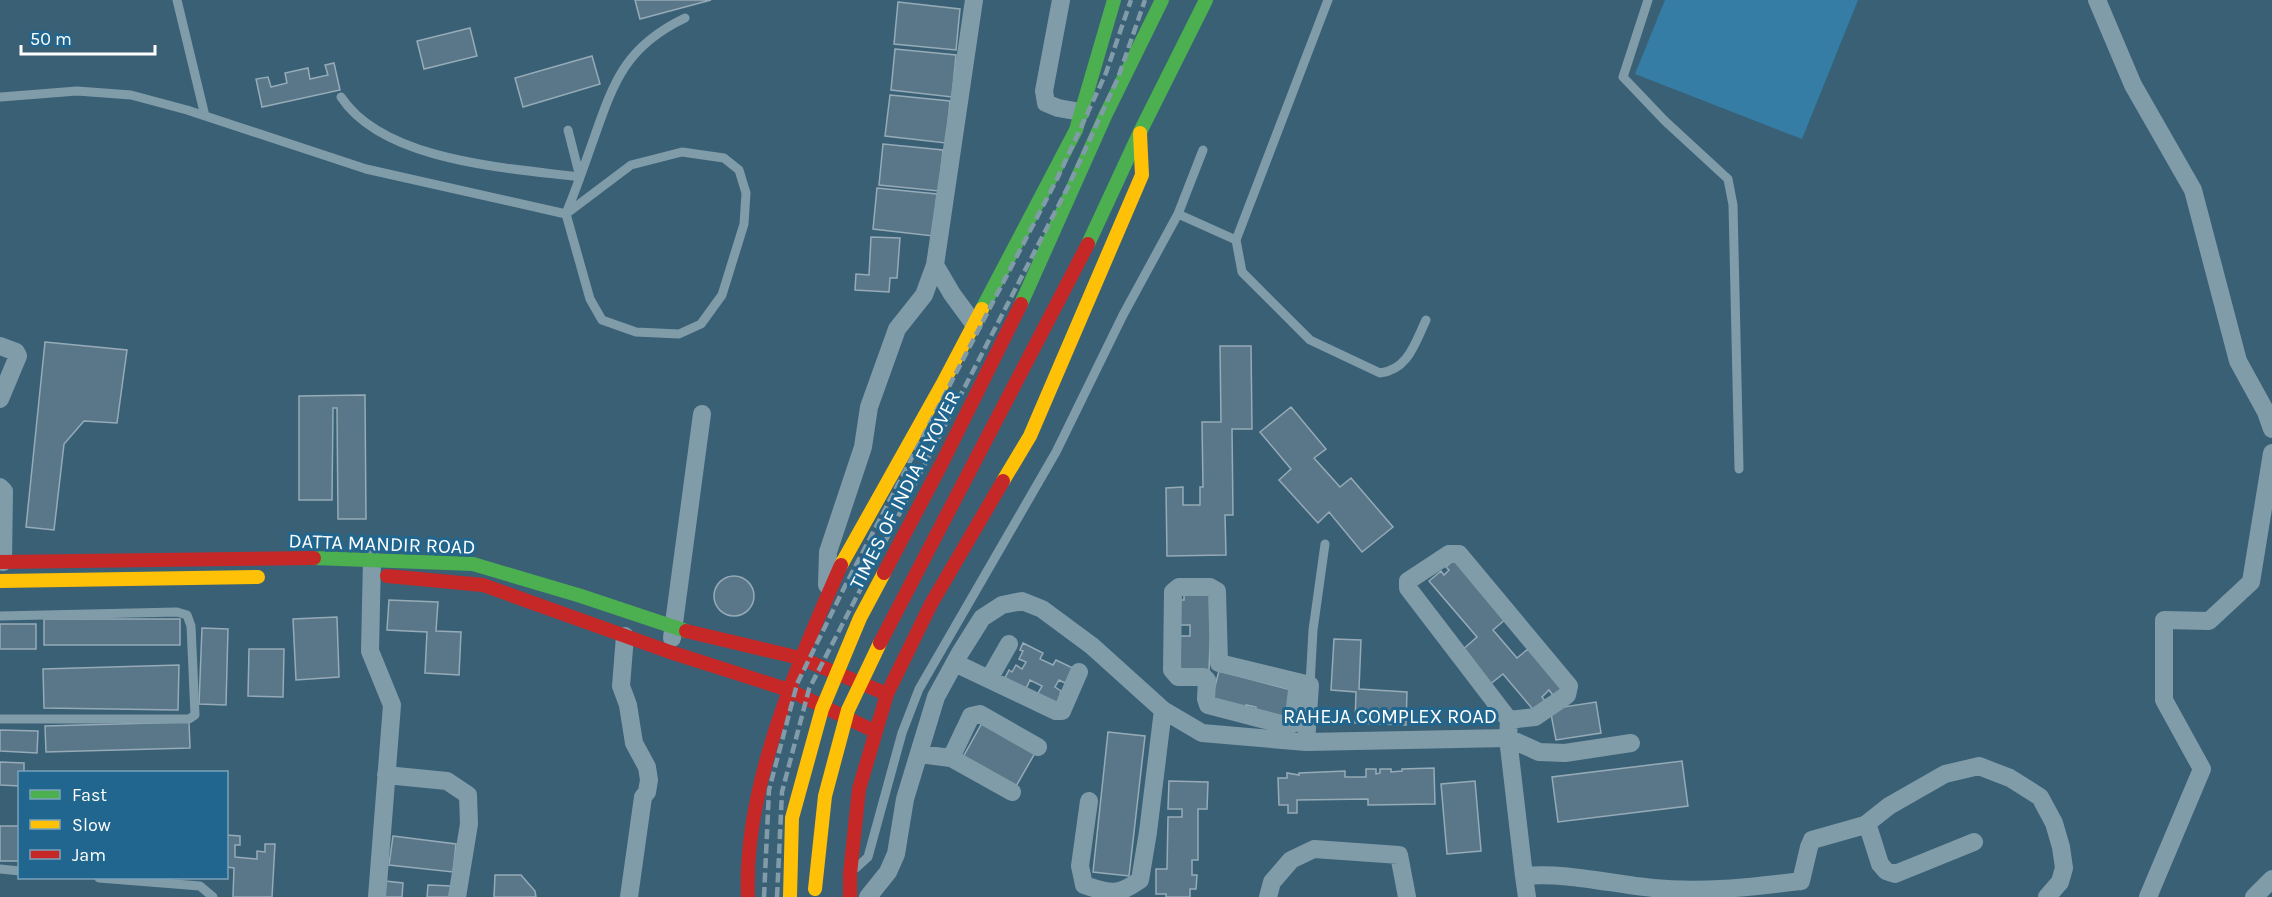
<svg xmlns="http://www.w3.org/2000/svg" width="2272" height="897" font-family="Karla,sans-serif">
  <rect width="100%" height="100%" fill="#3a6076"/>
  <path fill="#357da5" d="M1665,0H1858L1802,139L1635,74Z"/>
  <path fill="#597788" stroke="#96abb7" stroke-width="1.5" d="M635,0H711L640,19Z
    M898,2L960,9L956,50L894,44Z
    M470,28L477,56L424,69L417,41Z
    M895,49L956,55L952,97L891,90Z
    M592,56L600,84L523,107L515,78Z
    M334,63L340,90L262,107L256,79L268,77L271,87L287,83L285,73L308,68L310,79L328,75L325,65Z
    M890,95L950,101L946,143L885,136Z
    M883,144L943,150L939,191L879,185Z
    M877,188L937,194L933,236L873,229Z
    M871,237L900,238L897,278H890L889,292L855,290L856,274L869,275Z
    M45,342L127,350L117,423L84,421L64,444L54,530L26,527Z
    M1220,346H1251L1252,429H1232L1233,515H1225L1226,555L1167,556L1166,488L1183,487V505H1200V487H1203L1202,422H1221Z
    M365,395L366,519H338L337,408H333L332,500H299V396Z
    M1291,407L1326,449L1314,458L1340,487L1351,478L1393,527L1362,552L1329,512L1318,523L1279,480L1291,469L1260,432Z
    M1456,558L1507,618L1493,630L1517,658L1528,649L1564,691L1555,698L1549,690L1542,697L1547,703L1536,713L1503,674L1489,685L1460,652L1477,637L1429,581L1441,571L1444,575L1449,570L1446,567Z
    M714 596a20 20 0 1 1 40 0a20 20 0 1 1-40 0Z
    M1184,592H1212L1209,671L1177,670L1178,636H1190V625H1179V600H1184Z
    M389,600L438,602L436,631L461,632L459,675L425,673L427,632L387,630Z
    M337,617L339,677L296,680L293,619Z
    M44,619H180V645H44Z
    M0,624H36V649H0Z
    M202,628L228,629L226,705L199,704Z
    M1334,639L1361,640L1359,689L1407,692L1406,725L1355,723L1356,692L1331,690Z
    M1023,643L1043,653L1040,659L1053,665L1056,660L1075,669L1065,683L1059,680L1055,687L1061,691L1057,705L1037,695L1042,686L1030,680L1025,691L1004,680L1009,670L1012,672L1016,665L1022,669L1026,662L1019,659L1023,651L1020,650Z
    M249,649H284L283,697L248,696Z
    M179,665L178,710L44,708L43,669Z
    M1219,671L1295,691L1286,722L1254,713L1256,707L1246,705L1245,710L1211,701Z
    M1596,702L1601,733L1556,740L1550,709Z
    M189,722L190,748L46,752L45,726Z
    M982,723L1035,753L1015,788L962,759Z
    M0,730L38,731L37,753L0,751Z
    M1108,732L1145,736L1129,876L1093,872Z
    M1682,761L1688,806L1558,822L1552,777Z
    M0,762L24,763V772H20V786L0,785Z
    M1434,768L1435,804L1368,805V799L1297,800V813H1288V805H1279L1278,778H1287V773L1299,775V773L1345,771V777H1366V769H1376V774L1380,773V769H1391V772L1402,771V769Z
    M1169,781L1208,782L1207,809H1198V860H1192V875H1197L1196,889H1190V897H1166V894H1156V869H1167L1168,817H1182V809H1168Z
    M1475,781L1481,851L1447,854L1441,784Z
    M0,826H20V861H0Z
    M226,835L240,836V845H235V857L257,859V851L265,852V844H275L272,897H233L234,868L226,867Z
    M393,836L456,844L453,872L389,865Z
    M495,875H521L535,891L536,897H494Z
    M385,881L403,883L402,897H384Z
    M428,885L452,886L451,897H427Z"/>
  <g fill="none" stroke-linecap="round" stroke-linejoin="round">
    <path stroke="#819ca9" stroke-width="9" d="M177,0L205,116
      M1648,0L1623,77L1665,121L1728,179L1733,205L1739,469
      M1,97L77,91L131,95L187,110L366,169L566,214L590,299L602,320L636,332L679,334L701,324L722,295L744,224L746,193L739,170L724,158L682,152L631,165L566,214
      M341,97C384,162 509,168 580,177L568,130
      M567,211C577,187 585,163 594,138C614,81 626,46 685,18
      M1178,214L1236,240L1242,272L1310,340L1380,373C1408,370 1415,343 1426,320
      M1236,240L1328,0
      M0,616L177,612L187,615L191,626L195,715L189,719H0
      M1310,685L1313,630L1325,544
      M856,868L868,857L902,733L919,689L1056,452L1123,315L1178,214L1203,150
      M0,869L20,871
      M99,878L200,886L213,897"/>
    <path stroke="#819ca9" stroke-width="18" d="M1061,0L1044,91L1046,103L1058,108L1081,112
      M2097,0L2133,85L2193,190L2238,361L2266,412L2272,429
      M935,265L952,294L974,324
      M0,346L16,352L18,356L0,399
      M0,487L4,491L3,562
      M372,559L370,651L392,705L377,897
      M827,585L828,552L863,447L869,407L897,329L924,295L935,265L974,0
      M625,636L621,686L628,705L634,743L647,767L649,780L647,792L643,797L629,897
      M672,638L702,414
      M955,663L1056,711H1062L1079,672
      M989,679L1009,644
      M1298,682L1293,724L1285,725L1208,705L1206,699L1207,680L1204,677H1178L1172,670L1173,592L1179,587H1210L1217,591L1219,663L1310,685L1306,742
      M1509,720L1535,717L1567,695L1569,686L1459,554H1449L1408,581V588L1509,720L1508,738L1539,752L1565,753L1631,743
      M919,754L951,758L1012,792
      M951,758L971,716L980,714L1038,747
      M386,775L447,781L468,795L469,824L457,897
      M1089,801L1080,866L1084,885C1110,893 1116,897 1140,880L1148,832L1163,710
      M1867,823L1880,864L1886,871L1895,874L1974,842
      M1524,876L1527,897
      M868,897L888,872L896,854L905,799L936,697L960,653L982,618L1002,605L1022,601L1042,609L1092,646L1163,710L1202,733L1306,742L1508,738L1524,876C1567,872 1610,884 1653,888C1703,893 1751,887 1801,881L1809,847L1812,840L1865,825L1889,806L1945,774L1979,766L2010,778L2040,797L2054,823L2061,847L2064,868L2060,882L2047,897
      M1268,897L1272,882L1291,860L1314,849L1399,855L1407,897
      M2148,897L2202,769L2164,700V620L2209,621L2251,582L2272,453
      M2254,897L2272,879"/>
    <path stroke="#4caf50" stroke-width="14" d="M1088,244L1140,132L1206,0
      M1021,304L1105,116L1162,0
      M982,309L1076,130L1114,0
      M314,558L473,564L581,596L686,631"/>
    <path stroke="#ffc107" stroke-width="14" d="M1003,481L1030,436L1142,175L1140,133
      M841,565L942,385L982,309
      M0,581L258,577"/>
    <path stroke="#c62828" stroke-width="14" d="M0,562L314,558
      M387,576L483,585L670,652L789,690L874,731
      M686,631L800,658L887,694
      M748,897C743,788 798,663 841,565
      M850,897V874L859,789L887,694L931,604L1003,481"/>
    <path stroke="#819ba9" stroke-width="4.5" stroke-dasharray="10 4.5" stroke-linecap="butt" d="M764,897L769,790L797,684L843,590L1057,179L1106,73L1131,0
      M777,897L782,792L809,689L1069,185L1118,78L1145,0"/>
    <path stroke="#ffc107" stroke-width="14" d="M815,889L825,796L848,710L880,643
      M790,897L792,818L822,709L860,618L884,573"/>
    <path stroke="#c62828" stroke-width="14" d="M884,573L942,463L1021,304
      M880,643L1088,244"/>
  </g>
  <g text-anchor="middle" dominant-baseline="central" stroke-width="6" stroke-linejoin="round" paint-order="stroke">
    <g font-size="20" fill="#fff" stroke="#21668e">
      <text transform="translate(905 490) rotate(-63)">TIMES OF INDIA FLYOVER</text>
      <text transform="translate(382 544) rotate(2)">DATTA MANDIR ROAD</text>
      <text x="1390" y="716">RAHEJA COMPLEX ROAD</text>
    </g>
  </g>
  <rect x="18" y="771" width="210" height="108" fill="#21668e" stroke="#7aa3bb" stroke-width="1.5"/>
  <rect x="30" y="790" width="30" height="9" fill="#4caf50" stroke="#7aa3bb" stroke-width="1.5"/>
  <text x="72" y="801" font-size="18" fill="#ffffff">Fast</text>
  <rect x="30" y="820" width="30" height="9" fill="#ffc107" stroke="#7aa3bb" stroke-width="1.5"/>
  <text x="72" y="831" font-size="18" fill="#ffffff">Slow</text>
  <rect x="30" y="850" width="30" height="9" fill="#c62828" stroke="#7aa3bb" stroke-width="1.5"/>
  <text x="72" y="861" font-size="18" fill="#ffffff">Jam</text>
  <path d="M21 45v9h134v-9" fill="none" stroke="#ffffff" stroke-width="3"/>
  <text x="30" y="45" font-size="18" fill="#ffffff" stroke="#21668e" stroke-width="4.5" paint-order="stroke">50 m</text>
</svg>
